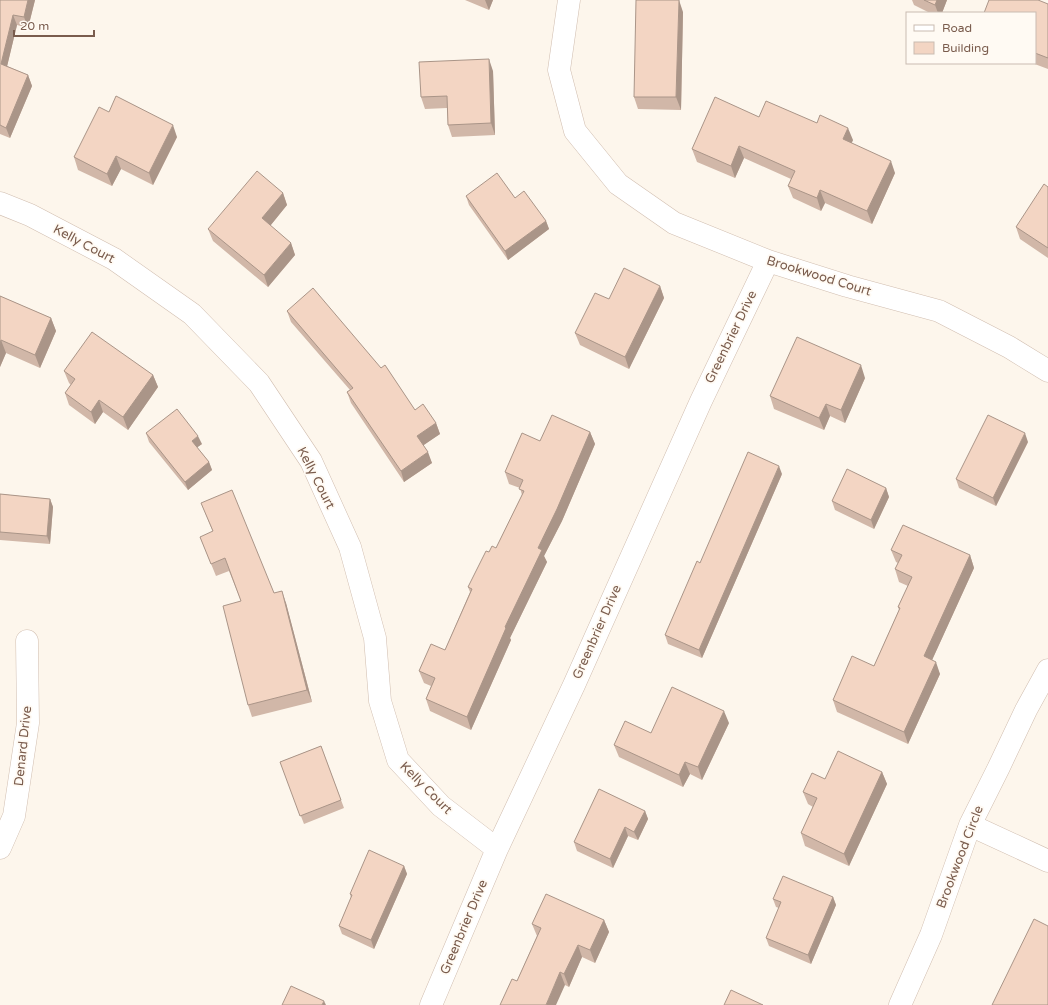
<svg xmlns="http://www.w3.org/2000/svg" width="1048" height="1005" font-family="'Varela Round',sans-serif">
  <rect width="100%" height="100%" fill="#fdf6ec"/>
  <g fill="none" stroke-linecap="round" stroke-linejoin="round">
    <g stroke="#d1beb0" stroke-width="23">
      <path id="street" d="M569,0L559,70L575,131L618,184L674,223L768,261L847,286L939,311L1009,347L1048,371
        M0,203L30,215L114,259L192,314L259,383L311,461L350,547L375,638L380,701L398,760L441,806L497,849
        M970,825L1048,861
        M0,848L14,816L28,723L27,641
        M431,1005L497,849L574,685L701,401L768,261
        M900,1005L931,935L970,825L999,767L1026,710L1048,670"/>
    </g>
    <use href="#street" stroke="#fff" stroke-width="22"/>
  </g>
  <path fill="#d1b7a8" d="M0,0H35L28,28L17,25L7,66L28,75L32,86L10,138L0,134Z
    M465,0H493L489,10Z
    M912,0H947L942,13H930L914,5Z
    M1048,4V69L1032,63H1035V13Z
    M683,12L681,110L638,109L634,97Z
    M493,71L495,135L452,137L448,125L447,108L425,109L421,97Z
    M109,112L177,137L153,185L121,169L112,186L78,170L74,157Z
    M759,117L853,140L851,143L895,173L872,224L825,203L821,211L793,198L788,186L791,179L744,158L735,178L697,162L692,149Z
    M1048,187V258L1020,239L1016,227Z
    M283,193L287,205L270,226L291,243L295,255L268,287L213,241L208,229Z
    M466,196L515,198L546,221L549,229L508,260L469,205Z
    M660,286L664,298L629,369L580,345L575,333L609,299Z
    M0,296L51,318L56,331L40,368L6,353L0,367Z
    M287,311L415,410L436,423L440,434L423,445L432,463L404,482L351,403L347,392L350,390L291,322Z
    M64,371L153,375L158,387L128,430L103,412L95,424L69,405L65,393L71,385L69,383Z
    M865,378L845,423L830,416L824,430L774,409L770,396Z
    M590,432L595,444L562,521L544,556L547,562L510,638L511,640L471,730L430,711L426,699L431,686L424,683L419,671L445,650L470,592L468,587L496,548L522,495L520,488L509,484L505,472L540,441Z
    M146,433L202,444L197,447L209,462L212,470L188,490L149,442Z
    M1028,442L996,506L959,488L956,479Z
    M782,474L702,658L668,644L665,635Z
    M886,488L889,497L874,529L835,510L832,501Z
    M0,494L50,499L53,507L50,544L0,540Z
    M201,503L274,593L286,603L312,702L252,717L248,705L241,601L229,571L216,576L205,549L200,537L213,532Z
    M891,550L970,555L974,568L932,660L940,674L908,744L837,712L833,700L874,666L899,610L898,607L908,586L899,582L895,569L898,563L896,562Z
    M729,723L702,780L690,774L683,787L619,757L614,745L651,733Z
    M321,746L344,808L304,824L280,762Z
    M882,772L887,784L849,866L805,846L801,833L813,807L808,804L803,792L825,779Z
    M645,811L648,819L638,840L628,836L613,868L577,851L574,842Z
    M404,866L407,874L374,949L342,934L339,926L351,898L350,894Z
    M833,897L836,905L811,964L769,946L766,938L779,908L776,907L773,899Z
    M604,920L609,932L595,963L582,957L569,987L565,985L517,981L537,936L532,924Z"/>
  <path fill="#aa9588" d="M28,0H35L28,28L24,17Z
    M485,0H493L489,10Z
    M679,0L683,12L681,110L676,97Z
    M937,0H947L942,13H938L935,5Z
    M13,15L17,25L5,75L1,64Z
    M489,59L493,71L495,135L491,123Z
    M28,75L32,86L10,138L6,128Z
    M173,125L177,137L153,185L149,173Z
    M848,128L853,140L848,152L843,139Z
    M739,146L744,158L735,178L731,166Z
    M116,156L121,169L112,186L107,174Z
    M891,161L895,173L872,224L867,211Z
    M820,190L825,203L821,211L817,198Z
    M283,193L287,205L266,231L262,218Z
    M546,221L549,229L508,260L505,251Z
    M291,243L295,255L268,287L264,275Z
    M660,286L664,298L629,369L625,357Z
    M51,318L56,331L40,368L35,355Z
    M1,340L6,353L0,367V344Z
    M861,365L865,378L845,423L841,410Z
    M153,375L158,387L128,430L123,417Z
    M99,400L103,412L95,424L91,412Z
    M826,404L830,416L824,430L819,418Z
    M436,423L440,434L421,447L417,436Z
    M590,432L595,444L562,521L544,556L547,562L510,638L511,640L471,730L467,717L538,548Z
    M1025,433L1028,442L996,506L993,498Z
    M198,436L202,444L195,449L192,441Z
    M428,452L432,463L404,482L401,471Z
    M209,462L212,470L188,490L185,482Z
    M779,466L782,474L702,658L699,650Z
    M886,488L889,497L874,529L871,520Z
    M50,499L53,507L50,544L47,536Z
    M970,555L974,568L928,669L924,656Z
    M282,591L286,603L312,702L307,690Z
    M936,662L940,674L908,744L904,732Z
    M724,711L729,723L702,780L698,767Z
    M685,762L690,774L683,787L679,775Z
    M882,772L887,784L849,866L844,854Z
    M645,811L648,819L638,840L634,832Z
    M625,827L628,836L613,868L610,859Z
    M404,866L407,874L374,949L371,940Z
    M833,897L836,905L811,964L808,955Z
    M604,920L609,932L595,963L590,950Z
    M578,945L582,957L569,987L564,974Z
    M560,972L565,985L556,1005H546Z
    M324,1001L326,1005H322Z"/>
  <path fill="#f3d5c3" stroke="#aa9588" d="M0,0H28L24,17L13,15L1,64L28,75L6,128L0,125Z
    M636,0H679L676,97H634Z
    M924,0H937L935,5Z
    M989,0H1038L1048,4V58L1035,53V13H984Z
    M489,59L491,123L448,125L447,96L421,97L419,62Z
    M116,96L173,125L149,173L116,156L107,174L74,157L99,107L109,112Z
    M715,97L759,117L766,101L817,123L820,115L848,128L843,139L891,161L867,211L820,190L817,198L788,186L795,171L739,146L731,166L692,149Z
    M257,171L283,193L262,218L291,243L264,275L208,229Z
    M497,173L515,198L524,191L546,221L505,251L466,196Z
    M1044,184L1048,187V248L1016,227Z
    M624,268L660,286L625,357L575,333L595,293L609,299Z
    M313,288L381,368L385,365L415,410L423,404L436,423L417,436L428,452L401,471L347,392L353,388L287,311Z
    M0,296L51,318L35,355L1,340L0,344Z
    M92,332L153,375L123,417L99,400L91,412L65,393L75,379L64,371Z
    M797,337L861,365L841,410L826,404L819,418L770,396Z
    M177,409L198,436L192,441L209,462L185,482L146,433Z
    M552,415L590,432L557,509L538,548L542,550L505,627L506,628L467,717L426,699L435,678L419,671L431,644L445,650L472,589L468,587L486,551L489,552L492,546L496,548L524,491L519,489L523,480L505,472L522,433L540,441Z
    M988,415L1025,433L993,498L956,479Z
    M748,452L779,466L699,650L665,635L697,561L700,563Z
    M847,469L886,488L871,520L832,501Z
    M232,490L274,593L282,591L307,690L248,705L223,606L241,601L225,558L211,564L200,537L213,531L201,503Z
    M0,494L50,499L47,536L0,532Z
    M903,525L970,555L924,656L936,662L904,732L833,700L852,656L874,666L900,608L898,607L912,577L895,569L902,555L891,550Z
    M672,687L724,711L698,767L685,762L679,775L614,745L625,721L651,733Z
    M321,746L341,800L300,816L280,762Z
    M838,751L882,772L844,854L801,833L817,798L803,792L812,773L825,779Z
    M599,789L645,811L634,832L625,827L610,859L574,842Z
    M369,850L404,866L371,940L339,926L352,895L350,894Z
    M783,876L833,897L808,955L766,938L781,902L773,899Z
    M546,894L604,920L590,950L578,945L564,974L560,972L546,1005H500L512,979L517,981L541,928L532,924Z
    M1034,919L1048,926V1005H992Z
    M291,986L324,1001L322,1005H282Z
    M731,990L763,1005H724Z"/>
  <g text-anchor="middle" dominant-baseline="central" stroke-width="3.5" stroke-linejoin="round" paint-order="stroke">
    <g font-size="13" fill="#7a5c4d" stroke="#fffaf3">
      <text transform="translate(84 244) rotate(28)">Kelly Court</text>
      <text transform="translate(819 276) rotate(17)">Brookwood Court</text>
      <text transform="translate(731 337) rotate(-64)">Greenbrier Drive</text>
      <text transform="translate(316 478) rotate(63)">Kelly Court</text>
      <text transform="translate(597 632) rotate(-66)">Greenbrier Drive</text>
      <text transform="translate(23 746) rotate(-84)">Denard Drive</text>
      <text transform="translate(426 788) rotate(45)">Kelly Court</text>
      <text transform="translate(960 857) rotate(-69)">Brookwood Circle</text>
      <text transform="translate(464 927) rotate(-67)">Greenbrier Drive</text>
    </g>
  </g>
  <rect x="906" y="12" width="130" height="52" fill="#fffaf3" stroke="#cabbb1"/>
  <rect x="914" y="25" width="20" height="6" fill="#ffffff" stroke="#cabbb1"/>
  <text x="942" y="32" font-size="12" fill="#7a5c4d">Road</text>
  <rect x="914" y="42" width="20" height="12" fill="#f3d5c3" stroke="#cabbb1"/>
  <text x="942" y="52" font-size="12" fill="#7a5c4d">Building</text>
  <path d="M14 30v6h80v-6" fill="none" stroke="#7a5c4d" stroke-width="2"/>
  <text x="20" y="30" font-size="12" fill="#7a5c4d" stroke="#fffaf3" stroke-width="3" paint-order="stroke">20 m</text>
</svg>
